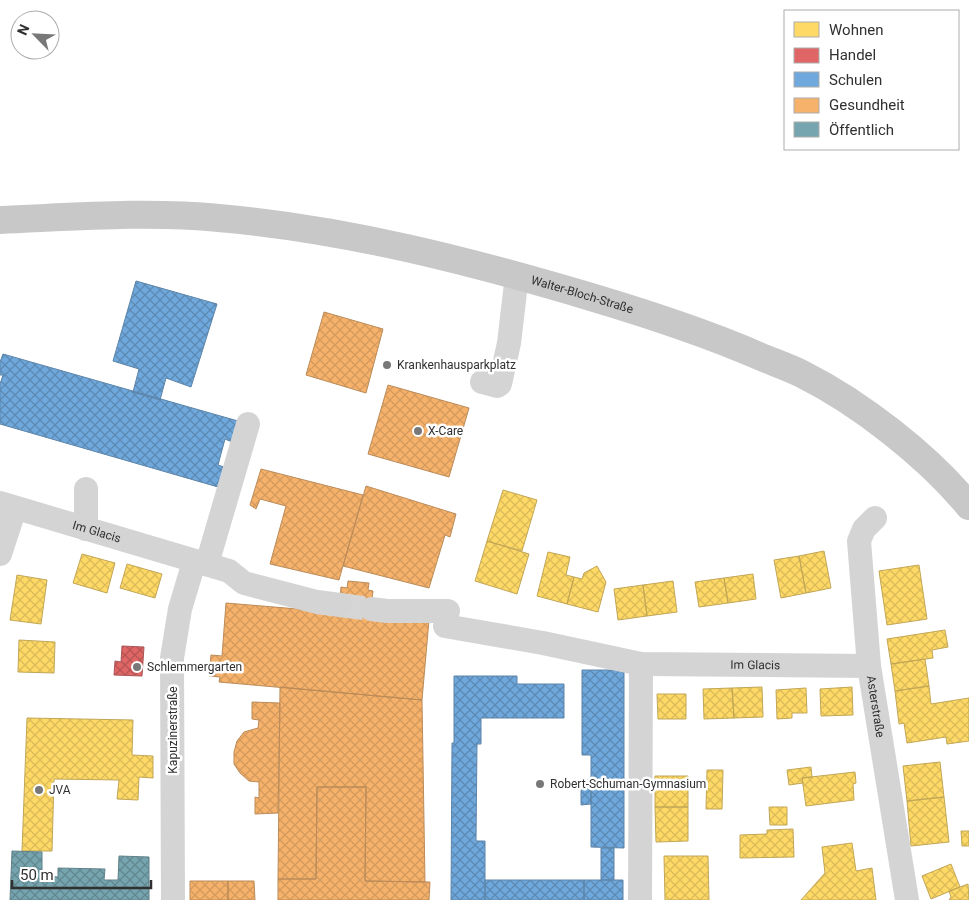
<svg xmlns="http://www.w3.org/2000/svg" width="969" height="900" font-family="Roboto,sans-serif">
  <defs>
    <pattern id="homes-cross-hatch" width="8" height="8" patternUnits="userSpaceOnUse" patternTransform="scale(1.25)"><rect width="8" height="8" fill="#ffd966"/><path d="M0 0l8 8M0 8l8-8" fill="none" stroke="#dbbb59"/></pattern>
    <pattern id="shops-cross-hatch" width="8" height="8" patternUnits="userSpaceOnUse" patternTransform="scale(1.25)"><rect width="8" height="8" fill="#e06666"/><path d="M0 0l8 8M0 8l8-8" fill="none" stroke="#b65454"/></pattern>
    <pattern id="schools-cross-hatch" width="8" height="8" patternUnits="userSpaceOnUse" patternTransform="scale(1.25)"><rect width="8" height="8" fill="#6fa8dc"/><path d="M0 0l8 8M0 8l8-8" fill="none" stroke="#5c89b3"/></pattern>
    <pattern id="health-cross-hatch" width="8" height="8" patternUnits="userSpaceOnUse" patternTransform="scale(1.25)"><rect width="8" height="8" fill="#f6b26b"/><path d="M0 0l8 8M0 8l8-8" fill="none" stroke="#d3995d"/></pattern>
    <pattern id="public-cross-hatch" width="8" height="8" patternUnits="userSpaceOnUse" patternTransform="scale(1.25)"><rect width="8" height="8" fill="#76a5af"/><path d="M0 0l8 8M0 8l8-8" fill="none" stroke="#61878f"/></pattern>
  </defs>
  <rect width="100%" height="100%" fill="#fff"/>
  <path fill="url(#homes-cross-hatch)" stroke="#c1a656" d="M503,490L537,500L522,551L487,541Z
    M487,541L529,554L517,594L475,581Z
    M824,551L831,588L806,593L799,556Z
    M548,552L570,557L566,575L574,577L567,604L537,596Z
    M82,554L115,563L107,593L73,583Z
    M799,556L806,593L781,598L774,560Z
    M127,564L162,574L155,598L120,588Z
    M919,565L927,619L887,625L879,571Z
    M597,566L606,582L598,612L567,604L574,577L582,579L584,573Z
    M753,574L756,599L728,603L724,578Z
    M17,575L47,580L41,624L10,620Z
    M724,578L728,603L699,607L695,582Z
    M673,581L677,612L647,616L643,585Z
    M643,585L647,616L618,620L614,589Z
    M945,630L948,647L932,650L933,658L891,664L887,639Z
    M19,640L55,642L54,673L18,672Z
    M925,659L929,686L895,691L891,664Z
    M929,686L931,704L969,698V741L947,744L946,737L907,743L904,723L899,724L895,691Z
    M762,687L763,717L734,718L732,688Z
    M852,687L853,715L821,716L820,689Z
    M732,688L734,718L704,719L703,689Z
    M806,688L807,713H792V718L777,719L776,690Z
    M657,694H686V719H658Z
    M27,718L133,720L132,755L153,756V778L139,777L138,800L117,799L119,780L54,779L52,851H22Z
    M940,762L944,797L907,801L903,766Z
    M811,767L812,777L802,778L803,783L789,785L787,770Z
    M707,770H723L722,809H706Z
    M855,772L856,783L853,784L854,800L806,806L802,778Z
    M655,776H688V807H655Z
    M944,797L949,842L911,846L907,801Z
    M655,807H688V841L656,842Z
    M769,807H787V825H770Z
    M793,829L794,857L740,858V835L767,834V830Z
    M961,831H969V846H962Z
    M852,843L856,871L872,868L876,900H801L825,873L822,847Z
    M664,856H708L709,900H665Z
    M951,864L960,887L931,899L922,876Z
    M968,884L969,900H949L951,897L949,891Z"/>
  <path fill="url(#shops-cross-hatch)" stroke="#ab5656" d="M122,646L144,647L142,676L114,675L115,661L121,662Z"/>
  <path fill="url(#schools-cross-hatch)" stroke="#5c84a8" d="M136,281L217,304L191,387L166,378L160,400L133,392L139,369L113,361Z
    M3,354L238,421L232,442L225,439L218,465L224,467L218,487L0,424V384L3,375H0V362Z
    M582,670H624V848L591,847V755H582Z
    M454,676H517V684H564V718H481V744H477L476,841H485V900H451L452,743H454Z
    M581,780H591V804L581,805Z
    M601,848H614V880H601Z
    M485,880H584V900H485Z
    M584,880H623V900H584Z"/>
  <path fill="url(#health-cross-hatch)" stroke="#bb8b59" d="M324,312L383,329L366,393L306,375Z
    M388,385L469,408L449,477L368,454Z
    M261,469L363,495L339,580L270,564L286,506L260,499L256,509L250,505Z
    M366,486L456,514L450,537L445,535L429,588L343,566Z
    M348,581L369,583L368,590L373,591L370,615L339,613L341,587L347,588Z
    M226,603L429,620L422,700L219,682L220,677L209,676L211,655L222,656Z
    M280,687L422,700L425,882L365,881L366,787H317L316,879H278Z
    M252,702L280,703L278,813L255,814V797L259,798V782L249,781L240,773L234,764V752L237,741L244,732L258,728L259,720L252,719Z
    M317,787H366L365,881L430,882L429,900H278V879H316Z
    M190,881H228V900H190Z
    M228,881H254L255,900H228Z"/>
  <path fill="url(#public-cross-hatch)" stroke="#618289" d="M12,851L42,852V876L58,877V868L105,869L104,880H118L119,856L149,857V900H10Z"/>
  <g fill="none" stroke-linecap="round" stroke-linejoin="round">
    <path stroke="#d6d6d6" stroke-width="24" stroke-dasharray="24 12" stroke-linecap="butt" d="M340,605L371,609"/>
    <g stroke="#d4d4d4" stroke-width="24">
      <path d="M482,382L497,386L500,384L509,343L517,275"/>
      <path d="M86,489V529"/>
      <path id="s1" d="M0,503L229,571L244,583L317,602L340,605"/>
      <path id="s2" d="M875,518L864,529L859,541L869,666L907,900"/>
      <path d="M0,554L15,508"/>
      <path d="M207,564L248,424"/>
      <path d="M371,609L387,611H448"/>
      <path id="s3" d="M445,626L543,643L641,664L869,666"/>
      <path d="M173,900L172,658L180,609L194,562"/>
      <path d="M640,900L641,664"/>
    </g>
    <path stroke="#c8c8c8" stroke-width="28" id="s4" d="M0,220C73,217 147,211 219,218C346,229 470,261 591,297C648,314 704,332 759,356C773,362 788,367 802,374C860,403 928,456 969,506"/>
  </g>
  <g fill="#787878" stroke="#fff" stroke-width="2">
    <circle cx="387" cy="365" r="5"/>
    <circle cx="418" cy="431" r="5"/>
    <circle cx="137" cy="667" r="5"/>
    <circle cx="540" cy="784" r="5"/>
    <circle cx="39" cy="790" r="5"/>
  </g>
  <g text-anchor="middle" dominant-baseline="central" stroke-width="5" stroke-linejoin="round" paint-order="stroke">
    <g font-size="12" fill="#303030" stroke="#fff">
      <text stroke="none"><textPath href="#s4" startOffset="591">Walter-Bloch-Straße</textPath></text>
      <text stroke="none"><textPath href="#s1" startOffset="101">Im Glacis</textPath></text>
      <text stroke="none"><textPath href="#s3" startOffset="314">Im Glacis</textPath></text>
      <text stroke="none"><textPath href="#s2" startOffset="195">Asterstraße</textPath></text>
      <text transform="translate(173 730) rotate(-90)">Kapuzinerstraße</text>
    </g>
    <g font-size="12" fill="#303030" stroke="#fff" text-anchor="start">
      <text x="397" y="365">Krankenhausparkplatz</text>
      <text x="428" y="431">X-Care</text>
      <text x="147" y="667">Schlemmergarten</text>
      <text x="550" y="784">Robert-Schuman-Gymnasium</text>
      <text x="49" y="790">JVA</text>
    </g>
  </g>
  <rect x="784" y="10" width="175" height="140" fill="#ffffff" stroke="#acacac"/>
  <rect x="794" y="22" width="25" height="15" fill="#ffd966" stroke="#acacac"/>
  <text x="829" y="35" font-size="15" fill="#303030">Wohnen</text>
  <rect x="794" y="48" width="25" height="15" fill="#e06666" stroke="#acacac"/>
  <text x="829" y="60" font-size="15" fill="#303030">Handel</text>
  <rect x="794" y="72" width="25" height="15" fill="#6fa8dc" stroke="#acacac"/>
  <text x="829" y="85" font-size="15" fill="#303030">Schulen</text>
  <rect x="794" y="98" width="25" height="15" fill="#f6b26b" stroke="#acacac"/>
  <text x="829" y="110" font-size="15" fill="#303030">Gesundheit</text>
  <rect x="794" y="122" width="25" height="15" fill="#76a5af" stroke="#acacac"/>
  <text x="829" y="135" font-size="15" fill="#303030">Öffentlich</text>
  <g transform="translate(35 35) rotate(294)"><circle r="24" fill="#ffffff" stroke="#acacac"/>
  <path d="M0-4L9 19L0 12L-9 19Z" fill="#787878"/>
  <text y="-8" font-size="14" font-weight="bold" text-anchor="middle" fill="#303030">N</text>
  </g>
  <path d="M12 880v8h139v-8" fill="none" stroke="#303030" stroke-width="2.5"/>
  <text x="20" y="880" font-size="15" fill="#303030" stroke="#ffffff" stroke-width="4" paint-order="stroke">50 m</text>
</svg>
